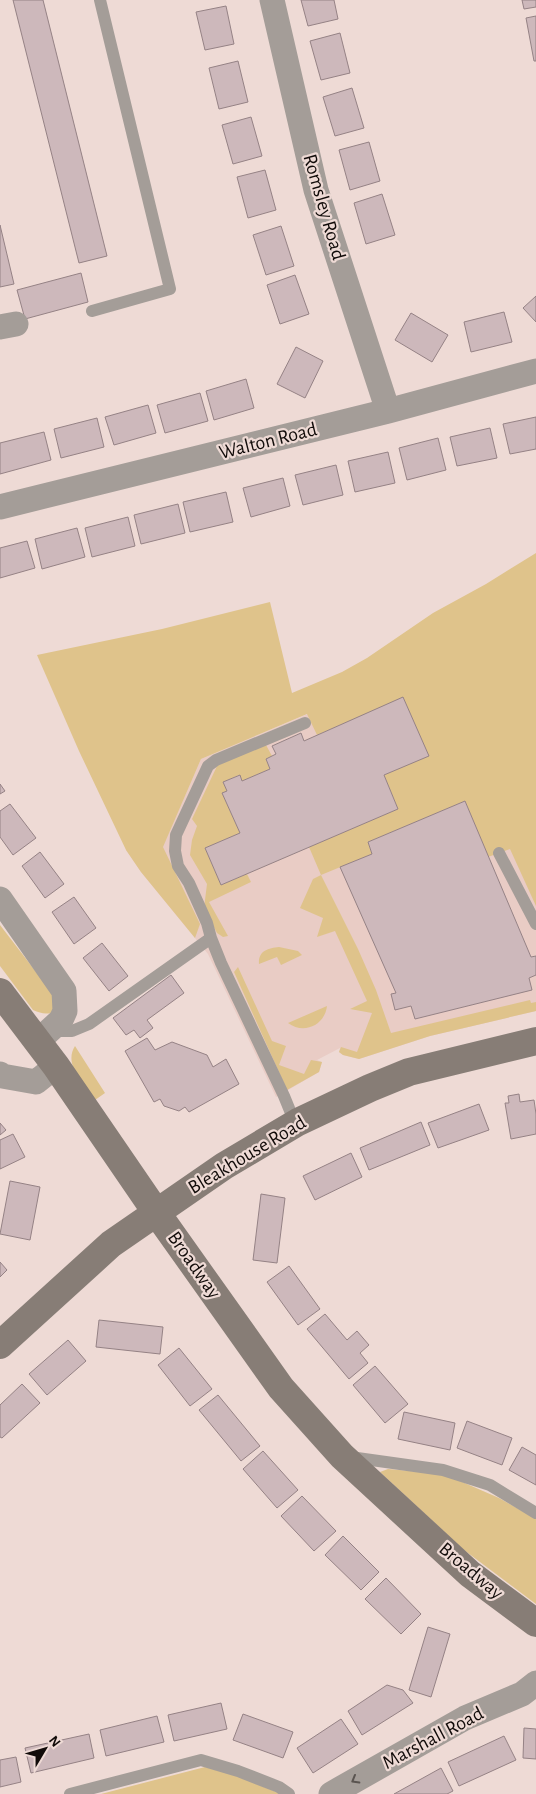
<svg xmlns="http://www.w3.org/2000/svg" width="536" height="1794" font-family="'Alegreya Sans',sans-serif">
  <rect width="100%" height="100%" fill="#eedad5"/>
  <path fill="#e9ccc5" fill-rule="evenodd" d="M536,585V956L531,957L465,801L368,842L372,854L341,867L396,993L391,994L395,1010L411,1006L416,1019L531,990L529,978L536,975V1011L430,1036L359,1059L343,1055L339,1052L340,1048L317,1060L322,1062L319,1072L276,1097L208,954L141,872L126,850L166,839L201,759L308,714ZM403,698L428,755L398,809L221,885L205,848L240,833L222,793L227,791L224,782L239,775L242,781L270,769L266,759L276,754L272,746L300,733L304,741Z"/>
  <path fill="#dfc38b" d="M536,553V906L510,849L488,857L465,801L368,842L372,854L321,875L358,949L376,990L391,1033L530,1000L531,1003L536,1002V1011L430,1036L359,1059L343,1055L339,1052L341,1047L357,1052L372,1013L350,1009L367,1001L335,931L317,937L323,918L300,908L313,879L321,875L309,847L398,809L384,775L428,755L403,698L317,735L307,714L201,759L163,847L200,924L195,938L141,872L126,850L79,751L37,655L162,629L270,602L292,693L342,672L367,658L433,613L486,584Z
    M266,745L272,756L266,759L270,769L242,781L239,775L223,782L227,791L222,793L240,833L205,848L221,885L247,874L251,882L209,902L228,936L223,937L217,933L204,908L207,884L190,855L192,840L197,826L192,819L218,764Z
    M0,925L53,994L57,1011C47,1015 42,1014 33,1010L0,966Z
    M279,947L298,951L302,955L281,965L277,957L259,964C258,951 268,948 279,947Z
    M238,967L272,1041L286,1046L279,1065L304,1074L311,1060L322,1062L319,1072L287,1090L234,972Z
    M327,1006C325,1025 304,1035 288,1023Z
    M75,1046L105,1093L95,1100C84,1084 63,1065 75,1046Z
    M388,1469L444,1474L499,1498L536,1519V1604L464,1550L380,1472Z
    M205,1767L238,1776L281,1794H101Z"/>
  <path fill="#cdb8bb" stroke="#958285" d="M13,0H43L107,256L79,263Z
    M301,0H334L338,19L308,26Z
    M522,0H536V7L524,9Z
    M226,6L234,44L205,50L196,12Z
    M536,16V61H534L526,18Z
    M340,33L350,73L321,80L310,41Z
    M238,61L248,102L219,109L209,68Z
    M352,88L364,128L335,136L323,97Z
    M251,117L262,156L233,164L222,125Z
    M369,142L380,181L350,190L339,150Z
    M265,170L276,210L248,218L237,177Z
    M382,194L395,235L366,244L354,203Z
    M0,225L14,284L0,287Z
    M281,226L294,266L266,275L253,235Z
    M81,273L88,302L25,319L17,290Z
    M295,275L309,314L280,324L267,285Z
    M536,296V322L523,308Z
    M504,312L512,342L471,352L464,322Z
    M411,313L448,335L432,362L395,340Z
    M296,347L323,361L305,398L277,384Z
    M246,379L254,408L214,420L206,391Z
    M200,393L208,421L165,433L157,405Z
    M148,405L156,433L114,445L105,417Z
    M536,417V449L510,454L503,424Z
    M97,418L104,447L61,458L54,429Z
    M490,428L497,458L457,466L450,437Z
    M44,432L51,460L0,474V443Z
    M438,438L446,470L407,480L399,448Z
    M388,452L395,483L355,492L348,461Z
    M336,465L343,495L303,505L295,475Z
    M283,478L290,506L251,517L243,488Z
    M226,492L233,522L190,532L183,502Z
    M178,504L185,533L141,544L134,515Z
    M128,517L135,546L92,557L85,528Z
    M77,528L85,557L42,569L35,539Z
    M27,541L35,568L0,578V548Z
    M403,697L429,756L384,775L398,809L221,885L205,848L240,833L222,793L227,791L223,782L240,775L242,781L270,769L266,759L276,754L272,746L301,733L304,741Z
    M0,784L5,791L0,794Z
    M465,801L531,957L536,956V975L529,978L532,990L415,1019L411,1006L395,1010L391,994L396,993L340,867L372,854L368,842Z
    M10,804L36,838L13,855L0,837V811Z
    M40,852L64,884L45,898L22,866Z
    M74,897L96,928L74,944L52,912Z
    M102,943L128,976L109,991L83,958Z
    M171,975L184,993L147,1020L153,1028L140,1038L134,1030L126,1035L113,1018Z
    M147,1038L155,1050L172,1042L207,1055L213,1067L226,1059L239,1084L189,1112L185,1107L179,1111L164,1106L160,1099L154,1102L125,1051Z
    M519,1094L520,1102L534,1100L536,1114V1134L511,1139L505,1103H509L508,1096Z
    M479,1104L489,1130L438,1148L428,1123Z
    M421,1122L430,1145L369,1170L360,1148Z
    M0,1123L6,1130L0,1135Z
    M13,1134L25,1157L0,1169V1140Z
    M351,1153L362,1177L315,1200L303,1176Z
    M10,1181L40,1187L30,1240L0,1234Z
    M261,1194L285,1198L277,1263L253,1260Z
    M0,1262L7,1270L0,1277Z
    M289,1266L320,1309L298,1325L267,1282Z
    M325,1314L347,1340L357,1331L369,1345L360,1353L368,1363L349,1379L307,1329Z
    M99,1320L163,1327L160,1354L96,1347Z
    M68,1340L86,1361L47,1395L29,1374Z
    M179,1348L212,1389L190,1406L158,1365Z
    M375,1366L408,1404L385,1423L353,1385Z
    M22,1384L40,1403L2,1438L0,1437V1405Z
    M218,1395L260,1446L241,1461L199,1410Z
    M404,1412L455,1423L450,1450L398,1439Z
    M467,1421L512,1438L502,1465L457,1448Z
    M522,1447L536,1455V1485L509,1470Z
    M263,1451L298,1490L277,1508L243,1469Z
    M302,1496L336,1531L314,1551L281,1516Z
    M343,1536L379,1572L361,1590L325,1555Z
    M386,1578L421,1614L401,1634L365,1599Z
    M428,1627L450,1634L431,1697L409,1690Z
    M387,1685L403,1690L413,1703L362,1735L348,1711Z
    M221,1703L227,1729L174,1741L168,1715Z
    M243,1714L293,1732L283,1758L233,1740Z
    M157,1716L164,1742L106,1756L100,1730Z
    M341,1719L358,1744L313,1773L297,1748Z
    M524,1728L536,1729V1759L523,1758Z
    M89,1734L94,1758L31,1773L25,1748Z
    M504,1736L516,1760L459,1786L448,1762Z
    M16,1757L21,1782L0,1787V1760Z
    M441,1768L453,1791L447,1794H394Z"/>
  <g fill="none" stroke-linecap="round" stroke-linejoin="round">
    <path stroke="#a49d98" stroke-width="12" d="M92,311L170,289L100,0
      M499,853L536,924
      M52,1031H72L89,1024L211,938
      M295,1123L284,1096L221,963L211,938L207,923L189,883L178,866L175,851L176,835L208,766L216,760L305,723
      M350,1457L443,1470L490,1485L536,1513
      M70,1794L201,1760L238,1771L279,1787L289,1794"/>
    <path stroke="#a49d98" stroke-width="25" d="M272,0L316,190L388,411
      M0,327L16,324
      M0,507L388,411L536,371
      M0,899L64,991L65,1011L61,1020L37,1042
      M0,1074L2,1076L36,1082L56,1066
      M331,1794L465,1718L522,1694L536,1683"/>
    <path stroke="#877d76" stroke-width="28" d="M0,992L56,1066L156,1212L281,1388L342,1456L470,1574L536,1623
      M0,1345L111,1244L224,1166L298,1122L370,1088L409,1072L536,1041"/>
  </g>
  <defs><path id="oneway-chevron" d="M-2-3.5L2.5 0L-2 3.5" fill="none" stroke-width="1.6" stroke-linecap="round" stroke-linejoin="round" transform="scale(1.25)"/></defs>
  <use stroke="#5a5450" href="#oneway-chevron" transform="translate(355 1780) rotate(150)"/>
  <g text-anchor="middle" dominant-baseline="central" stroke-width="4.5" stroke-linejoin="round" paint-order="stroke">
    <g font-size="20" fill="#110b09" stroke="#eedad5">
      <text transform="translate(324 207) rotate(74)">Romsley Road</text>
      <text transform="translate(268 441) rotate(-14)">Walton Road</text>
      <text transform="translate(247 1155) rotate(-31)">Bleakhouse Road</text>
      <text transform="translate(194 1265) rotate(55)">Broadway</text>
      <text transform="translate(471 1571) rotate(40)">Broadway</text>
      <text transform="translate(433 1738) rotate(-28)">Marshall Road</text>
    </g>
  </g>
  <g transform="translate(45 1749) rotate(52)" stroke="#eedad5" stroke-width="4" paint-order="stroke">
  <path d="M0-4L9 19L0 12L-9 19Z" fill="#110b09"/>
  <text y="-8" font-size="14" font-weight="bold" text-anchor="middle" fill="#110b09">N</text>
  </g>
</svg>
